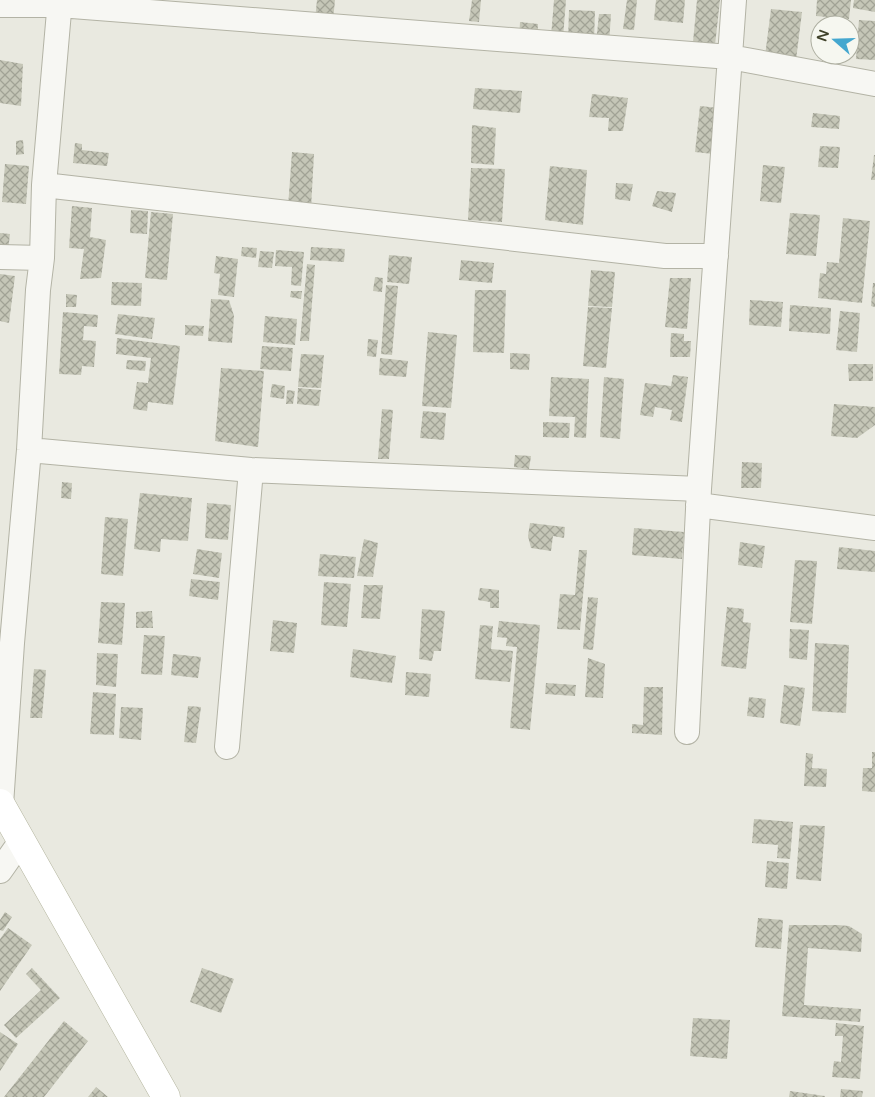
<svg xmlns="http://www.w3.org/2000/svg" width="875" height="1097" font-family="'Varela Round',sans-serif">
  <defs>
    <pattern id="building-cross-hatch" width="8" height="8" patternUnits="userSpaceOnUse" patternTransform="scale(1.25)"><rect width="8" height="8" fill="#c5c6b7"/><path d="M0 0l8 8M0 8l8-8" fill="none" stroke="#a1a295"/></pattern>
  </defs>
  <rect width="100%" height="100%" fill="#e9e9e0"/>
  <path fill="url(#building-cross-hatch)" d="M317,0H335L333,21L315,20Z
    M472,0H481L479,22L469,21Z
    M554,0H566L563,38L551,37Z
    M627,0H637L634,30L623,29Z
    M656,0H685L683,23L654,20Z
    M697,0H720L714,54L701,53L702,43L693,42Z
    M817,0H851L849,19L816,16Z
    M854,0H875V12L853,8Z
    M771,9L802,12L796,60L765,56Z
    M569,10L595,11L594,42L568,41Z
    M599,14H611L609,44L596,43Z
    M859,20L875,21V60L856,59Z
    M520,22L538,24L537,40L519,39Z
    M0,60L23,64L21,106L0,103Z
    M475,88L522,91L520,113L473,109Z
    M592,94L628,98L623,131H608L609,118L589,117Z
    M700,106L719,108L713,154L695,152Z
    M813,113L840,116L839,129L811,127Z
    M472,125L496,128L494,165L471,163Z
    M23,140L24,154L16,155V141Z
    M75,143L82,144V150L109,153L107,166L73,163Z
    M820,146L840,147L838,168L818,167Z
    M292,152L314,154L311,208L288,207Z
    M874,155H875V180H871Z
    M5,164L29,166L26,204L2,202Z
    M763,165L785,167L781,203L760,201Z
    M550,166L587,170L583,225L545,220Z
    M471,168L505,169L502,222L468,220Z
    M616,183L633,184L630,201L615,199Z
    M657,191L676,193L672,212L652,206Z
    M72,206L92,208L90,237L106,240L101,278L80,279L84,249L69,248Z
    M131,210L148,211L147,234L130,233Z
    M151,212L173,214L167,280L145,278Z
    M790,213L820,215L816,256L786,254Z
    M843,218L870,221L862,303L818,298L820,273L826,274L827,262L839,263Z
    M0,233L10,234L8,251H0Z
    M242,247L257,248L256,258L241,256Z
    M311,247L345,249L344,262L310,260Z
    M276,250L304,252L301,286L291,285L292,267L275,266Z
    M260,251L274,252L272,268L258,267Z
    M389,255L412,257L409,284L387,282Z
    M216,256L238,259L234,297L218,295L220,274L214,273Z
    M461,260L494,263L492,283L459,280Z
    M307,264L315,265L309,341H300Z
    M591,270L615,272L612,307L588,306Z
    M0,274L15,276L9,323L0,321Z
    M375,277L383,278L382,292L373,291Z
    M670,278H691L687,329L665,327Z
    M112,282L142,283L141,306L111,305Z
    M873,283H875V307L871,306Z
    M386,285L398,286L392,355L381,354Z
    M475,290H506L504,353L473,352Z
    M291,291H302L301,299L290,297Z
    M66,294L77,295L76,307H66Z
    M211,299L229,300L234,316L232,343L208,341Z
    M750,300L783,302L781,327L749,325Z
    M790,305L831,308L830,334L789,331Z
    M588,307L612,308L606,368L583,366Z
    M840,311L860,313L857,352L836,350Z
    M63,312L98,315L97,327L84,326L83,340L96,341L94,367L82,366L81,375L59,374Z
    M118,314L155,318L152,339L115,334Z
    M265,316L297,319L295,345L263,342Z
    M185,325L204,326L203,336L185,335Z
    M428,332L457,335L451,408L422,406Z
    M671,333L684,334V341H691L690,357H670Z
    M117,338L180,346L173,405L148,402L147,411L133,409L137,382L148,383L151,358L116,354Z
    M368,339L378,340L376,357L367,356Z
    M262,346L293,348L291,371L260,369Z
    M510,353L530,354L529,370L510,369Z
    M301,354L324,355L321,388L298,387Z
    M380,358L408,361L406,377L379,375Z
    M127,360L146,361L145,371L126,369Z
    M848,364H873V381H849Z
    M221,368L264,371L258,447L215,441Z
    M673,375L688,377L682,422L670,420L672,410L655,407L653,417L640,415L645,383L671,386Z
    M551,377L589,379L586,438L574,437L575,417L549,416Z
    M604,377L624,379L620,439L600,437Z
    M272,384L285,386L284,399L270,397Z
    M298,388L321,390L319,406L297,404Z
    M287,390L295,391L293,404H286Z
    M834,404L875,407V425L857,438L831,436Z
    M382,409L393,410L389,459H378Z
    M423,411L446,413L444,440L420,438Z
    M543,422L570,423L569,438L543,437Z
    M515,455L531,456L529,469L514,467Z
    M742,462L762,463L761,488H741Z
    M62,482L72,483L71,499L61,498Z
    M140,493L192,498L188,541L161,539L160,552L134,549Z
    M207,503L231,505L228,540L205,538Z
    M105,517L128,519L123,576L101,574Z
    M530,523L565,527L564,538L553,536L551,551L531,548L528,536Z
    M634,528L684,532L682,559L632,555Z
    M364,539L378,543L373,577L357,576Z
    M740,542L765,546L762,568L738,565Z
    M839,547L875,551V572L837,569Z
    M197,549L222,553L219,578L193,574Z
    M579,550H587L580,630L557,629L560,594L575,595Z
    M320,554L356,557L354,578L318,576Z
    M795,560L817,561L812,624L790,622Z
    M191,579L220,582L218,600L189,596Z
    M324,582L351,584L347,627L321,625Z
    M364,585H383L380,619L361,618Z
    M480,588L499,590V608H490V602L478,600Z
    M588,597L598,598L593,650L583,649Z
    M101,602L125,603L122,645L98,643Z
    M727,607L744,609L743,622L751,623L746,669L721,666Z
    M422,609L445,611L441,651H434L432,661L419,659Z
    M152,611L153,628H136V612Z
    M273,620L297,623L294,653L270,651Z
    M499,621L540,625L530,730L510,728L517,647L506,646L507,638L497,637Z
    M480,625L493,626L491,649L513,651L510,682L475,679Z
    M790,629L809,630L807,660L789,658Z
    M144,635L165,636L162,675L141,674Z
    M815,643L849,645L846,713L812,711Z
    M353,649L396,656L392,683L350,677Z
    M97,653L118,654L116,687L96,685Z
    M173,654L201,657L198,678L171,675Z
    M588,658L605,664L603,698L585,697Z
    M34,669L46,670L42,718H30Z
    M406,672L431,674L429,697L405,695Z
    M546,683L576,685L575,696L545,694Z
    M784,685L805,688L800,726L780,723Z
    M644,687H663L662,735L632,733V724L643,725Z
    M93,692L116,694L114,735L90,734Z
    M749,697L766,699L764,718L747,716Z
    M188,706L201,707L196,743L184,742Z
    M121,707L143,708L141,740L119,738Z
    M872,752H875V792L862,791L863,768H872Z
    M806,753L813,754L812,768L827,769L826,787L804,786Z
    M754,819L793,822L790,859L777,858L778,845L752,843Z
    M800,825L825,826L821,881L796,879Z
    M767,861L789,863L787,889L765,887Z
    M5,912L12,917L3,931L0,930V920Z
    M758,918L783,920L781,949L755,947Z
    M789,925H838L849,926L862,934L861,952L808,948L804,1005L861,1009L860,1022L782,1016Z
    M8,928L32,945L0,991V939Z
    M32,968L60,998L16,1038L4,1025L41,990L26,974Z
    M202,968L234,979L221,1013L190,1002Z
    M693,1018L730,1020L727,1059L690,1056Z
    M64,1021L88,1041L44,1097H4Z
    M836,1023L864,1026L860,1079L832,1077L834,1061L841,1062L843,1036H835Z
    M0,1032L18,1044L0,1071Z
    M96,1087L108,1097H88Z
    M841,1089L863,1091L862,1097H840Z
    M790,1091L825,1096V1097H789Z"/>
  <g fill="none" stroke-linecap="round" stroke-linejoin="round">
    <g stroke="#b3b3a5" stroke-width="26">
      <path id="street" d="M0,5H59L730,57L875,84
        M44,185L665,256H716
        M0,257L42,258
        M29,450L251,470L699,489
        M698,505L875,528
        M687,732L699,489L734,0
        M227,747L251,470
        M1,805L12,643L29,450L38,290L42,258L44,185L60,0
        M0,871L21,841"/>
    </g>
    <g stroke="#b4b59f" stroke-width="29">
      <path id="primary" d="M0,803L166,1097"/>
    </g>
    <use href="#street" stroke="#f7f7f3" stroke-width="24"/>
    <use href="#primary" stroke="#fff" stroke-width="28"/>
  </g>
  <g transform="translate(835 40) rotate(290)"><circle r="24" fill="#f6f7f0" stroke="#adaea0"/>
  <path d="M0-4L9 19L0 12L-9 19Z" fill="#44a7cf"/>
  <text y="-8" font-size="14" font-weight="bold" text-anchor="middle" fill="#3f4129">N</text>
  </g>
</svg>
